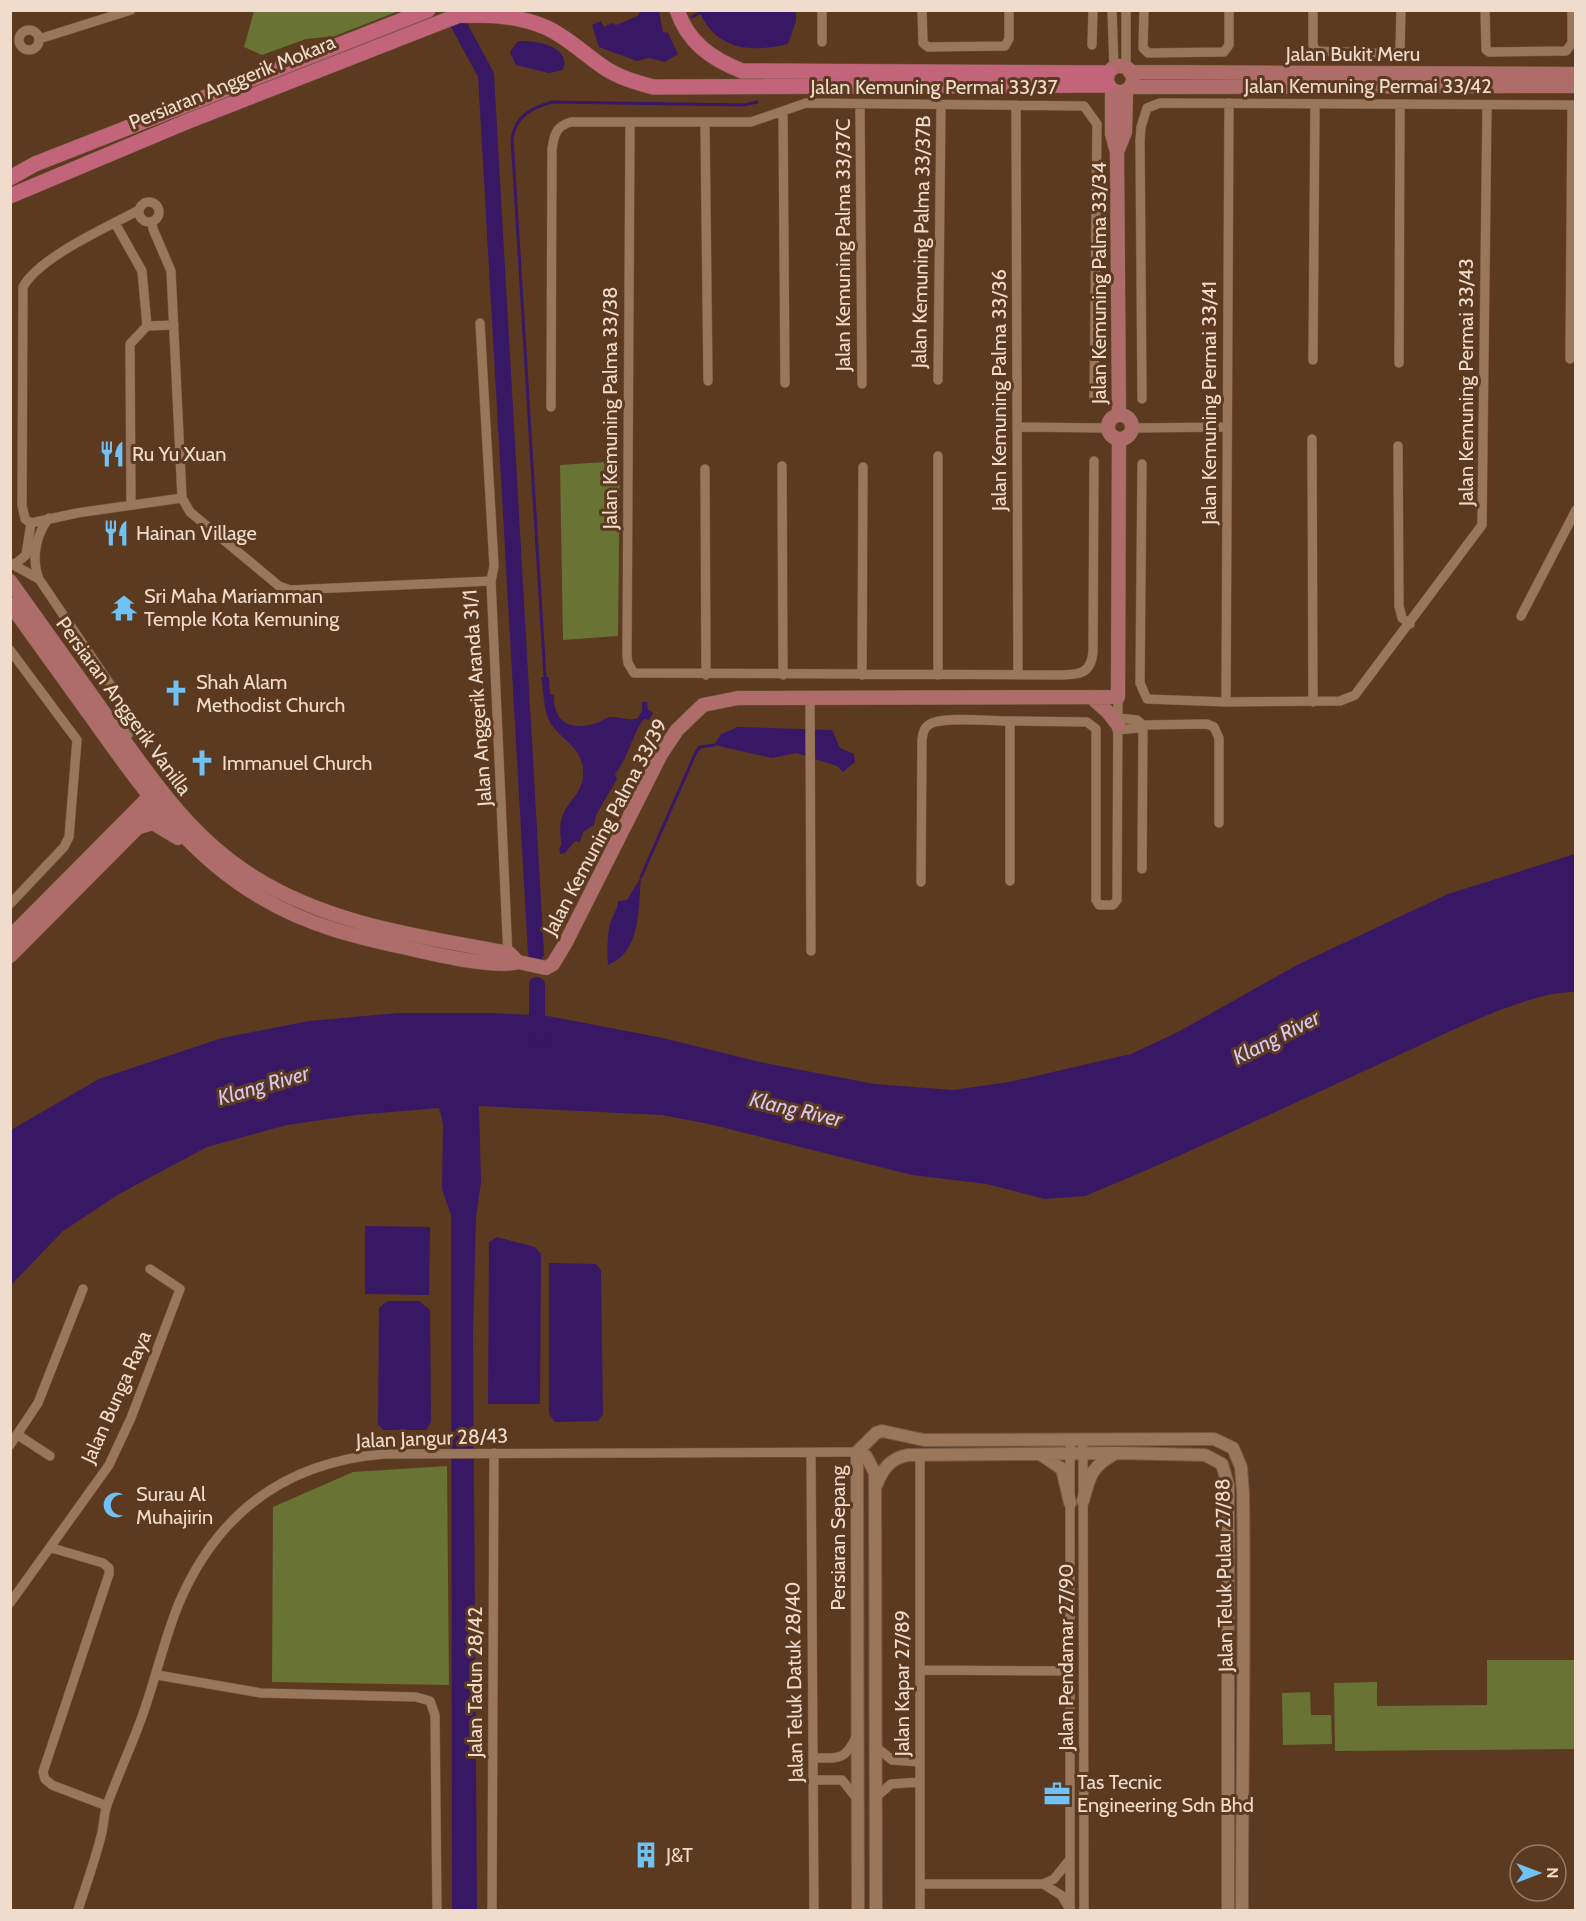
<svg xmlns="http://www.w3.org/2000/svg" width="1586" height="1921" font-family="Cabin,sans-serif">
  <rect width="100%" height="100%" fill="#5b3a20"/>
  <path fill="#687334" d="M254,11V10L399,11L335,36L306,39L262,55L244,47Z
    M620,461L618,636L563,640L560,465Z
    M447,1466L449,1685L272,1682L273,1507L353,1472Z
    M1487,1660H1575V1749L1335,1751L1334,1683L1377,1682V1706L1487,1705Z
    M1310,1692L1311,1715H1331L1332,1744L1283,1745L1282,1693Z"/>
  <path fill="#381864" d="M640,11L659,12L663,32L668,33L678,54L665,62L649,58L637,61L599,47L592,25L601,21L604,27L611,23L616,25L638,16Z
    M699,11H796V21L788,44C750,53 716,50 699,11Z
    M518,41C536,40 572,46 563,70L549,73L516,65L510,52Z
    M541,677H549L550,694L554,695C553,724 573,732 599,722C603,720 607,717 612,717C621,716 629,722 638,718L642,711V702H647L648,709L653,713L649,720L644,719C633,732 629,757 615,774L617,779L596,815L594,825L583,832L580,842L575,841L565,853L560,854C558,847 562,848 561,841C555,800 585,802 583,770C582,745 556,738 548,718C543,704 544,691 541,677Z
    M738,727L832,730L840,748L854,754L855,762L843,772L837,766L796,753L772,758L714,745L721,734Z
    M1575,854V992C1531,990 1443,1035 1401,1054C1296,1102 1192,1152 1085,1196L1045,1199L987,1184L912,1175L709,1124L662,1115L479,1106L481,1182L476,1217L473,1336L477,1910H452L451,1215L442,1189L443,1124L439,1108L356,1115L287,1125L207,1147L119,1194L63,1231L11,1285V1130L99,1079L222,1038L309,1021L398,1013H493L548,1016L663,1038L760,1062L874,1084L953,1090L1009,1082L1131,1054L1178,1032L1297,965L1448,894Z
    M641,877C638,907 642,952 608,965C607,951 607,938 610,924C612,915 618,910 618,901L627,900Z
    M365,1226L430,1227L429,1295L365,1294Z
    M497,1237L535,1247L541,1254L540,1404H488L489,1242Z
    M549,1263L596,1264L601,1270L603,1414L598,1421L555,1422L549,1414Z
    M387,1301H419L430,1310L431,1422L426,1430H383L378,1424L379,1308Z"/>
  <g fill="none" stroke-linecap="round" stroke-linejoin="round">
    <path stroke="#381864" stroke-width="3" d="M692,17L699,13
      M545,677L512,138C516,116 531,108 552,102L744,105L757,102
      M641,877L696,752L700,747L714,745"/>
    <path stroke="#381864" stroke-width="16" d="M451,10L486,75L536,953
      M537,1038V985"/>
    <g stroke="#745842" stroke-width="10">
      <path id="minor" d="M822,10V42
        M922,10L923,43L928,47L1005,46L1009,39V10
        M1112,10L1114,68
        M1144,10L1143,48L1148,53L1224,52L1229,45V10
        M1313,10V45L1316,51L1395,54L1400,50L1401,10
        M1485,10L1486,50L1489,52L1566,51L1572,43V10
        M19 40a10 10 0 1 1 20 0a10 10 0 1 1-20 0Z
        M39,39L131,10
        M1092,45L1093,10
        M1126,68V10
        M860,105L862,384
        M1016,105L1018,675
        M783,113L785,383
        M630,124L627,656L628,663L634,673L1059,675C1079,675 1091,674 1093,652L1094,461
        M705,124L708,381
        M139 212a10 10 0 1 1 20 0a10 10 0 1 1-20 0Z
        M152,222L153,229L171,271L182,498L190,512L279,586L290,590L491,581L508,957
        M115,223L142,271L147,326L130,344L131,505
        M480,323L494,566L491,581
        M147,326L174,325
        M1570,359L1572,105
        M1313,360L1315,104
        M1399,363L1400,104
        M938,380L941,104
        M1142,399L1140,141L1141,127L1147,108L1160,103L1576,105
        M551,407L552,149C554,135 556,126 571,122H751L806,103L1084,106L1097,124L1094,399
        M1017,427L1108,428
        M1132,428L1227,427
        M1312,439L1313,702
        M1398,446L1399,606L1402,618L1410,624
        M1142,464L1140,683L1147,699L1226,702L1340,701L1355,695L1482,525L1487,105
        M782,466L783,675
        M705,469L706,675
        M31,523L25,519L22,505L23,287C39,257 108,227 139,210
        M31,523L77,513L182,498
        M10,563L39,579L116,693C120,708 119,721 128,735
        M14,565L26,555L31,523
        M39,579C31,559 36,534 49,518
        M1521,616L1576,510
        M10,650L77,740L69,837L64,847L10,904
        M862,675L863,467
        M938,675V456
        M810,698L811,951
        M1226,702L1229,103
        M1118,718L1137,720L1143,725
        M1010,721L1087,722L1096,729V900L1099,905H1113L1117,900L1118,697
        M1117,730L1138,728L1143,725L1207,724L1214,727L1219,738V823
        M1142,869L1143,725
        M921,882L922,740C923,734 923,728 930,724C943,716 992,721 1010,721V881
        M18,1435L50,1456
        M1070,1440V1910
        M1083,1440L1084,1910
        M10,1445L38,1403L83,1289
        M811,1453L814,1910
        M920,1455V1910
        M52,1548L103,1563L109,1568V1574L43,1772L45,1779L52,1785L107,1806
        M10,1603L109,1465L131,1418L180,1289L150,1269
        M920,1670L1070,1671
        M157,1675L261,1693L416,1697L430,1701L435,1715L437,1910
        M876,1747L892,1760L920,1762
        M813,1758C838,1758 845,1761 856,1737
        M813,1780H842L858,1800
        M876,1797L891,1784L920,1782
        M920,1884H1043L1061,1895L1069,1908
        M1043,1884L1054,1879L1070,1859
        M78,1910C86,1885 96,1858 102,1832C104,1823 104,1813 107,1805C119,1772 134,1741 145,1708C157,1673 165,1637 179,1603C218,1512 286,1462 384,1454L857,1452
        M492,1910L494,1453"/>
    </g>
    <g stroke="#745842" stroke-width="14">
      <path id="tertiary" d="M857,1452L876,1433L882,1431L924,1440L1206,1439H1214L1233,1448L1241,1467L1243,1493C1245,1633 1242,1771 1242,1910
        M857,1452L866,1456L875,1473L876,1910
        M857,1452L858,1910
        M1040,1454L1062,1469L1070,1503
        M876,1486C882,1470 890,1458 908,1455L1117,1453L1205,1455L1222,1464L1228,1485V1910
        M1083,1501C1090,1475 1091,1467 1116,1453"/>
    </g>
    <g stroke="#745842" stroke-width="15">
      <path id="secondary" d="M1107 79a13 13 0 1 1 26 0a13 13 0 1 1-26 0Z
        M1130,72L1576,74
        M1130,87L1576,86
        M1112,90V134L1117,152L1119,415
        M1117,152L1125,132L1126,91
        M1108 427a12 12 0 1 1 24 0a12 12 0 1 1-24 0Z
        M10,581C42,626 74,670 105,714C150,776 188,836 254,877C330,925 424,937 509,953L518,962L546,968L553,964L565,944L661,754L677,730L703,705L738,698L1118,697L1119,439
        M10,604C40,646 70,688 100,729C146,794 192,858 262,898C307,925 356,937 407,948C433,954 495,969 518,962
        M1091,697L1108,712L1118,725
        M139,827L153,823L178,838
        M10,937L154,792
        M10,956L162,803"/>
    </g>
    <g stroke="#745842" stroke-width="16">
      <path id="primary" d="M677,10C688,43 712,59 742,71L1108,73
        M459,15C489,15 517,15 545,27C566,36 583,53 602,66C617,77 635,82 653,87L1108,85
        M10,178L35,164L428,10
        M10,196L186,122L467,12"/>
    </g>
    <use href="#minor" stroke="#9a765b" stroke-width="9"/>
    <use href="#tertiary" stroke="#9a765b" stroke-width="12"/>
    <use href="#secondary" stroke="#ae6d6a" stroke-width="14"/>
    <use href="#primary" stroke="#c2647a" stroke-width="15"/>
  </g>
  <defs>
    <g id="restaurant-bare" transform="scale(2.07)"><path d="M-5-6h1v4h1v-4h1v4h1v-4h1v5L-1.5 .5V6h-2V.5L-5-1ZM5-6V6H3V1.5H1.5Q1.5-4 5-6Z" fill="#70c1f4" stroke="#5b3a20" stroke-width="2.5" paint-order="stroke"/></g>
    <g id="temple-bare" transform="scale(2.07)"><path d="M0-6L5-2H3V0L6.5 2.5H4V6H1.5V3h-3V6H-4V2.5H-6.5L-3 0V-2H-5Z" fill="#70c1f4" stroke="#5b3a20" stroke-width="2.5" paint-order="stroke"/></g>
    <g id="church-bare" transform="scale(2.07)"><path d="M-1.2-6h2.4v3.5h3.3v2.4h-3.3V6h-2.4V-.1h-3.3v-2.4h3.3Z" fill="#70c1f4" stroke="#5b3a20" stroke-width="2.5" paint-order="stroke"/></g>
    <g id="mosque-bare" transform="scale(2.07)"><path d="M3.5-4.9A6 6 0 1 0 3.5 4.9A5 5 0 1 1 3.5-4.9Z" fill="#70c1f4" stroke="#5b3a20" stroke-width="2.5" paint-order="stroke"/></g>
    <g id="office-bare" transform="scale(2.07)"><path d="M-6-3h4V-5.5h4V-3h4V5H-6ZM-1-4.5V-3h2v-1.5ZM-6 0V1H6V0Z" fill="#70c1f4" stroke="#5b3a20" stroke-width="2.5" paint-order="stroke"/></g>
    <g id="building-bare" transform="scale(2.07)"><path d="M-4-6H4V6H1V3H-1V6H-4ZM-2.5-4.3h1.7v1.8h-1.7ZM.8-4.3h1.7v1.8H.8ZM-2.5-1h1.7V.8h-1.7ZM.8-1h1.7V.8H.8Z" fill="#70c1f4" stroke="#5b3a20" stroke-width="2.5" paint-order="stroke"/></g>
  </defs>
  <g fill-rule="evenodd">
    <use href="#restaurant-bare" x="112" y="454"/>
    <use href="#restaurant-bare" x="116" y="533"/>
    <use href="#temple-bare" x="124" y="608"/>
    <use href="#church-bare" x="176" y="693"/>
    <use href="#church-bare" x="202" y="763"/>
    <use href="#mosque-bare" x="116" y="1505"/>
    <use href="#office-bare" x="1057" y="1794"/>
    <use href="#building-bare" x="646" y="1855"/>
  </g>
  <g text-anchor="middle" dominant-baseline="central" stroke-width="6" stroke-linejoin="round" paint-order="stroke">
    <g font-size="20" fill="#f0dccd" stroke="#5b3a20">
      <text x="1353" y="54">Jalan Bukit Meru</text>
      <text transform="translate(232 82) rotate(-22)">Persiaran Anggerik Mokara</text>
      <text x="1368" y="86">Jalan Kemuning Permai 33/42</text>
      <text x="934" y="87">Jalan Kemuning Permai 33/37</text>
      <text transform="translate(921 242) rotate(-89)">Jalan Kemuning Palma 33/37B</text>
      <text transform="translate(843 245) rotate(-90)">Jalan Kemuning Palma 33/37C</text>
      <text transform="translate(1099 283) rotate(-90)">Jalan Kemuning Palma 33/34</text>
      <text transform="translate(1466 382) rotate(-90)">Jalan Kemuning Permai 33/43</text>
      <text transform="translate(999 390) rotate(-90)">Jalan Kemuning Palma 33/36</text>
      <text transform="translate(1209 403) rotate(-90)">Jalan Kemuning Permai 33/41</text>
      <text transform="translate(610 408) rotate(-90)">Jalan Kemuning Palma 33/38</text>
      <text transform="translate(477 698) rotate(-94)">Jalan Anggerik Aranda 31/1</text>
      <text transform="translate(124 706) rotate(54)">Persiaran Anggerik Vanilla</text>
      <text transform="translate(605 827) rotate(-62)">Jalan Kemuning Palma 33/39</text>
      <text transform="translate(116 1397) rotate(-66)">Jalan Bunga Raya</text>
      <text transform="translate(432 1438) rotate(-2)">Jalan Jangur 28/43</text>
      <text transform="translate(838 1538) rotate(-90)">Persiaran Sepang</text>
      <text transform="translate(1224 1575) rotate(-91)">Jalan Teluk Pulau 27/88</text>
      <text transform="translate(1066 1657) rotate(-90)">Jalan Pendamar 27/90</text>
      <text transform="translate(475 1682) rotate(-90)">Jalan Tadun 28/42</text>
      <text transform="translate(794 1682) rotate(-91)">Jalan Teluk Datuk 28/40</text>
      <text transform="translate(902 1683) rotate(-90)">Jalan Kapar 27/89</text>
    </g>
    <g font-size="20" fill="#f0dccd" stroke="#5b3a20" text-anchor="start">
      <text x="132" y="454">Ru Yu Xuan</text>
      <text x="136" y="533">Hainan Village</text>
      <text x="144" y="596">Sri Maha Mariamman<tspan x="144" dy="23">Temple Kota Kemuning</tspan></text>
      <text x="196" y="682">Shah Alam<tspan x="196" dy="23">Methodist Church</tspan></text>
      <text x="222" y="763">Immanuel Church</text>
      <text x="136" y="1494">Surau Al<tspan x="136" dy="23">Muhajirin</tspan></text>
      <text x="1077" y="1782">Tas Tecnic<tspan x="1077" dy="23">Engineering Sdn Bhd</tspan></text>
      <text x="666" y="1855">J&amp;T</text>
    </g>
    <g font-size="21" font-style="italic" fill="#d5c9f5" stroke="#5b3a20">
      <text transform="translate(1276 1037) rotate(-27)">Klang River</text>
      <text transform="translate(263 1085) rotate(-16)">Klang River</text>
      <text transform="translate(796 1109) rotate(13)">Klang River</text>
    </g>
  </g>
  <rect width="1586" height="1921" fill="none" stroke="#f0dccd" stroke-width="24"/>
  <g transform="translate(1538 1873) rotate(90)"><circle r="28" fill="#5b3a20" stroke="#977b65" stroke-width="1.5"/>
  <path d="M0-4.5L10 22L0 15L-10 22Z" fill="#70c1f4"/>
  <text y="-9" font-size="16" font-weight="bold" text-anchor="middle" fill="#f0dccd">N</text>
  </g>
</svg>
